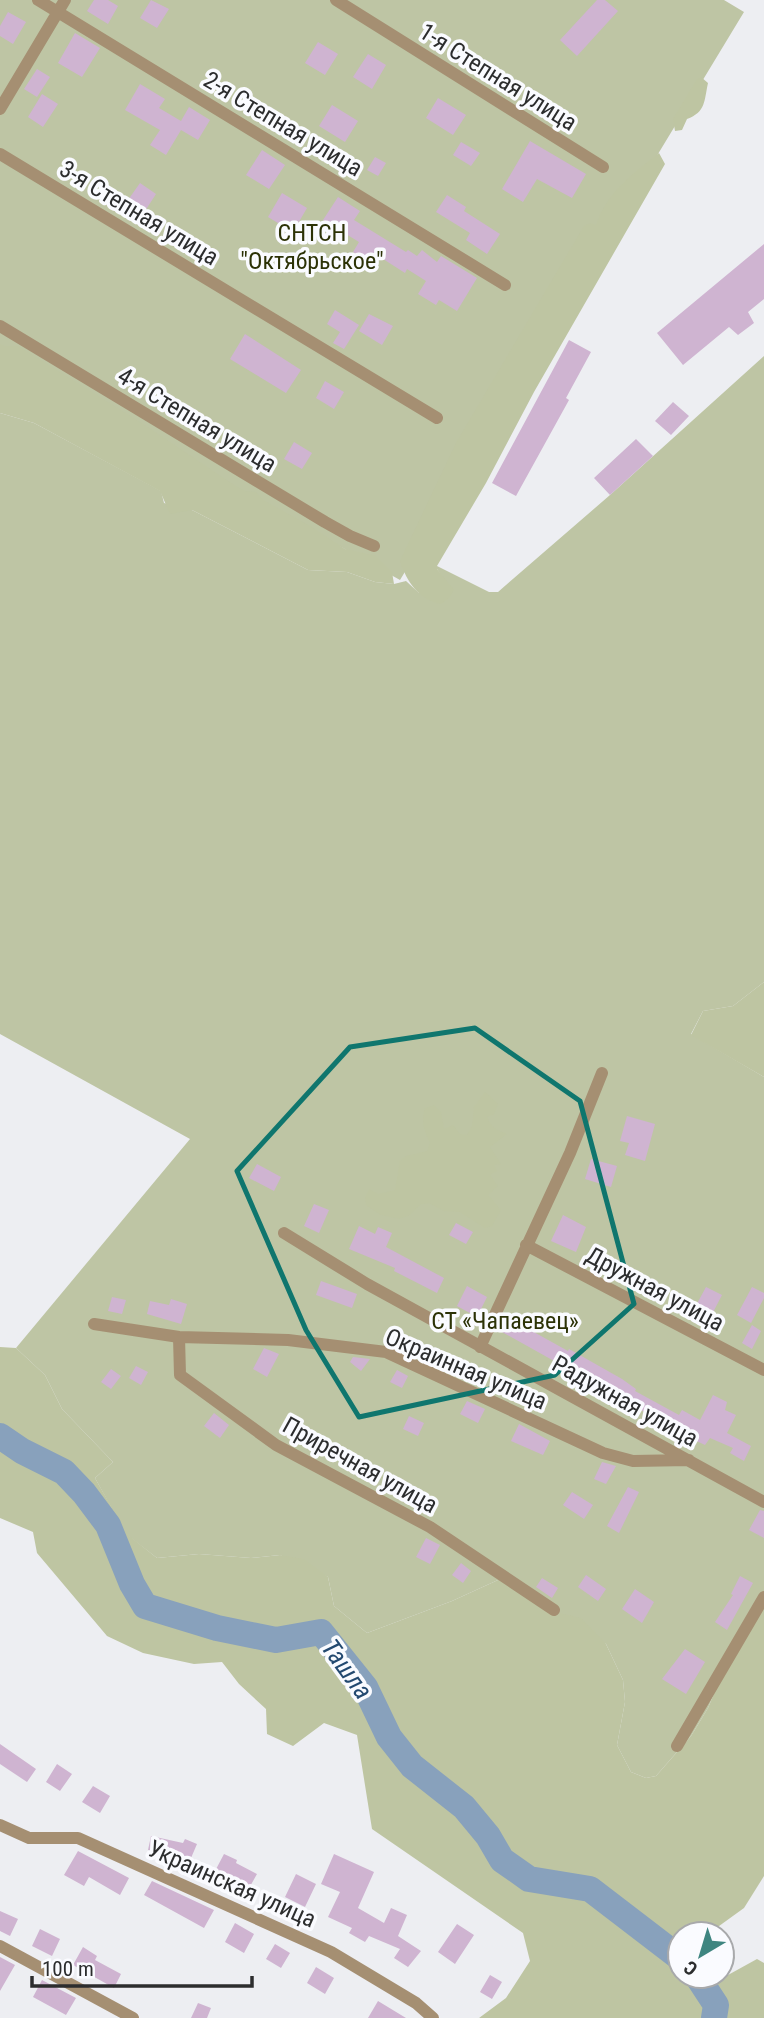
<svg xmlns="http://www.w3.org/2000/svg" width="764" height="2018" font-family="'Roboto Condensed',sans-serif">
  <rect width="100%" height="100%" fill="#edeef2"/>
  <path fill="#bec5a4" d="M0,0H724L744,12L400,580L0,356Z
    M764,356V982L733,1006L703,1011L691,1034L764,1077V1607L717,1686L708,1708L691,1736L656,1776L646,1778L631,1772L617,1745L625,1702L623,1680L606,1644L498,1580L452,1601L367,1633L334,1606L328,1577L280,1555L251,1558L199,1554L157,1558L126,1534L95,1478L113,1462L62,1409L45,1375L16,1348L190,1139L0,1034V413L34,423L161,491L164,503L192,510L308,570L347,572L375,582L394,584L406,581L419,593L442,577L437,569V566L489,592H498L610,495Z"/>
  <path fill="#bec5a2" d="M701,77L708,83C704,101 706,112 687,119L682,130L675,131L673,119L697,79Z
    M659,153L665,164L534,392L486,483L437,566V569L454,590L449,598L441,604C418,599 407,582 400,561L456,443L584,226L590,223L596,225C607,192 633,174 659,153Z
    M0,344L5,346H18L143,424L234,485L245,491L256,492L263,500L310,526L345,549L376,556L392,572L394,584L375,582L347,572L308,570L192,510L170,514L160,491L34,423L0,413Z
    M764,982V1077L691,1035L703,1011L733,1006Z
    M485,1092L498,1104L494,1114L487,1117C491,1128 497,1130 507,1134L490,1147L501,1164L494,1165L497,1171L490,1175L498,1186L488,1195L501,1210L492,1226L485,1228L460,1212L444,1211L429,1203L421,1204L408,1216L399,1219L381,1215L366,1205L365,1197L369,1189L378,1194L395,1190L400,1161L406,1156L427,1151L430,1142C424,1132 421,1120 425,1108L434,1105L441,1112L444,1129L453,1125L460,1134L467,1135L472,1126L474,1107Z
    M0,1347L16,1348L45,1375L62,1409L113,1462L95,1478L127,1534L157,1558L199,1554L251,1558L280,1555L304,1559L328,1577L334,1606L367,1633L452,1601L498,1580H518L555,1612L581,1618L606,1644L623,1680L625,1702L617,1745L631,1772L646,1778L656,1776L691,1736L708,1708L717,1686L764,1607V1876L744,1908L708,1934H680V1976H722V1970L728,1975L757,1959L764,1963V2018H479L506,1998L530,1961L523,1933L372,1829L357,1735L324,1723L293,1746L267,1734L266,1709L239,1684L222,1662L194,1664L143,1653L107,1636L37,1553L33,1532L0,1518Z"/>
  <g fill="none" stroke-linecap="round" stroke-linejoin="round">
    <path stroke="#88a1bc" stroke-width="26" d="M0,1436L22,1451L64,1472L84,1493L108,1525L132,1584L145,1606L217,1628L276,1640L321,1632L365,1687L389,1737L412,1766L464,1807L488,1836L502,1860L529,1879L590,1889L680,1958
      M697,1976L716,2005L714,2018"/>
  </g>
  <path fill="#cfb4d1" d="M94,0H108L118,6L108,24L87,11Z
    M151,0L169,9L157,28L140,18Z
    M597,0H605L618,11L577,56L560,40Z
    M8,12L26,22L13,44L0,36V26Z
    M75,33L100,48L82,77L58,63Z
    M318,42L338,54L325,75L305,63Z
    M368,54L386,65L372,89L353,77Z
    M37,69L50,77L37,97L24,89Z
    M140,84L165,99L159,108L181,121L189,107L210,120L198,140L181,130L166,155L150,145L160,130L125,110Z
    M42,94L58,104L43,127L28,117Z
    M438,98L466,115L453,135L426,118Z
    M332,105L358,121L345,142L319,126Z
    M530,141L586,174L572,198L537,179L523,202L502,189Z
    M461,142L480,153L471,166L453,155Z
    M262,150L285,165L269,189L246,175Z
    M375,157L386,163L378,176L367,170Z
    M140,183L156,194L145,211L128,200Z
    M282,193L307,208L293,232L268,217Z
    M447,195L466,207L464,211L500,234L487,254L466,240L470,233L436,212Z
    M338,197L360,211L354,220L406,252L408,250L417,256L422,250L437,262L441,256L477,278L457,311L439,300L436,305L418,294L426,281L407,269L405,273L380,257L374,266L353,252L359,242L323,220Z
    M764,244V299L748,312L754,323L738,335L729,327L683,365L657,333Z
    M335,310L359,325L344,349L333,343L340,332L327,324Z
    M369,314L393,326L382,345L359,331Z
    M245,334L301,370L286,393L230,359Z
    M569,340L591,352L566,398L569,400L516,496L492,483Z
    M325,381L344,392L334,409L316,398Z
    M673,402L689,416L671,435L655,421Z
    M636,439L653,456L610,495L594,478Z
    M294,442L312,453L302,469L284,459Z
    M627,1116L655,1124L645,1161L625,1155L629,1143L620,1141Z
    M591,1159L617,1166L611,1187L585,1179Z
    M257,1164L281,1177L274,1191L249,1178Z
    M314,1204L329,1210L319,1233L304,1226Z
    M563,1215L586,1227L576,1252L551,1241Z
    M456,1223L473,1232L466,1244L449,1235Z
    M359,1226L375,1234L378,1227L392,1233L386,1247L444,1278L437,1293L394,1271L395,1268L349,1249Z
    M321,1281L357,1294L352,1308L316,1295Z
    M467,1286L487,1297L477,1317L457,1306Z
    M706,1287L722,1295L709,1320L693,1311Z
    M752,1287L764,1293V1298L751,1323L737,1315Z
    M112,1297L126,1300L122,1314L108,1311Z
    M171,1299L187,1304L181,1324L147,1314L150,1301L169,1305Z
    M511,1317L525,1324L523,1326L568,1351L569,1349L622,1379L636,1389L635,1391L679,1415L682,1410L700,1420L713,1395L727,1402L725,1410L736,1415L727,1433L751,1446L744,1461L730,1453L733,1448L710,1438L705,1445L671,1429L672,1428L641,1410L639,1413L572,1371L502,1332Z
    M752,1325L761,1331L752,1349L742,1343Z
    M264,1348L279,1354L267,1377L253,1369Z
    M353,1357L370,1359L361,1371L350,1362Z
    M136,1366L148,1372L141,1385L129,1378Z
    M111,1369L121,1376L111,1389L101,1382Z
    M397,1370L408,1376L402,1388L390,1382Z
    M467,1401L485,1409L478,1423L460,1414Z
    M214,1413L229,1425L220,1438L204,1426Z
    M409,1416L424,1423L418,1436L403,1429Z
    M519,1424L550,1441L543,1455L511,1441Z
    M602,1462L616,1466L606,1484L594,1479Z
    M628,1487L639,1492L619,1533L607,1526Z
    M572,1492L593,1505L584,1519L563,1505Z
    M760,1510L764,1511V1538L749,1530Z
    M426,1538L440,1545L430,1564L416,1557Z
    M461,1563L471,1571L463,1583L452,1575Z
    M586,1575L606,1589L598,1601L578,1587Z
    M740,1576L753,1583L727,1630L715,1622L733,1595L731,1594Z
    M542,1578L558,1588L552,1598L536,1587Z
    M635,1589L654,1602L642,1623L622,1609Z
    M685,1649L705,1662L686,1694L662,1679Z
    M0,1744L36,1769L27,1782L0,1764Z
    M57,1764L72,1774L60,1791L46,1782Z
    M93,1786L110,1796L100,1813L82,1802Z
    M151,1836L183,1843L185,1839L197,1844L188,1865L176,1861L178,1855L148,1850Z
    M78,1851L129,1878L120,1895L89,1877L84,1886L64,1875Z
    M224,1854L237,1860L236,1863L257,1874L248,1890L214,1873Z
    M334,1854L374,1872L358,1908L384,1923L391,1908L407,1915L398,1936L421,1951L408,1967L394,1958L400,1949L369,1936L365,1942L349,1933L352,1928L328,1917L340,1892L321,1884Z
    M296,1874L316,1884L305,1907L285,1897Z
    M152,1881L214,1910L204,1928L144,1895Z
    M0,1911L18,1919L10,1936L0,1931Z
    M235,1923L254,1934L244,1953L225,1942Z
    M457,1924L474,1935L455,1964L438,1952Z
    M40,1929L60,1939L52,1956L32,1946Z
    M275,1944L290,1953L281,1968L266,1959Z
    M83,1947L97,1956L95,1960L121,1974L114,1988L73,1965Z
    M0,1957L15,1965L0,1991Z
    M316,1967L334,1978L325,1994L307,1983Z
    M490,1975L502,1982L492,1999L480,1992Z
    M42,1980L76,1998L66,2015L33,1997Z
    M378,2001L406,2018H368Z
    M198,2003L211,2008L207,2018H191Z"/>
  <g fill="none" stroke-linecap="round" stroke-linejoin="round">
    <path stroke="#a58f72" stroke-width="12" d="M38,0L505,285
      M336,0L603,167
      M0,109L65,0
      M0,154L437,418
      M0,326L325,522L350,536L374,546
      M284,1233L367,1284L764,1502
      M526,1245L764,1370
      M94,1324L179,1337L288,1340L386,1352L603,1453L633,1461L689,1460
      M179,1337L180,1375L276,1445L430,1527L554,1610
      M480,1347L570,1153L602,1073
      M677,1746L764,1597
      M0,1825L29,1838H78L331,1952L416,2003L433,2018
      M0,1946L133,2018"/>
  </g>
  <path fill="none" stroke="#0f766e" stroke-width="5" stroke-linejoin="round" d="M475,1028L580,1101L634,1304L555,1375L359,1417L306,1330L237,1171L350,1047Z"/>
  <g text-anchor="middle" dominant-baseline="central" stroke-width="7" stroke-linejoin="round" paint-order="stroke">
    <g font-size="24" fill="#2c2d2e" stroke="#fafbff">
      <text transform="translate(498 77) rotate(32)">1-я Степная улица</text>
      <text transform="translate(283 124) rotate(31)">2-я Степная улица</text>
      <text transform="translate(139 213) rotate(31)">3-я Степная улица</text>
      <text transform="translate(197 420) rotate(31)">4-я Степная улица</text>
      <text transform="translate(655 1289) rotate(28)">Дружная улица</text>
      <text transform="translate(466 1369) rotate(23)">Окраинная улица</text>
      <text transform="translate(625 1401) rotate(29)">Радужная улица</text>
      <text transform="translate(360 1465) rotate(29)">Приречная улица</text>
      <text transform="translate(232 1884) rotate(24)">Украинская улица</text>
    </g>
    <g font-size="24" fill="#2c3206" stroke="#fafbff">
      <text x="312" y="233">СНТСН<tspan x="312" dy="28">"Октябрьское"</tspan></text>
      <text x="505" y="1321">СТ «Чапаевец»</text>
    </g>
    <g font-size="26" font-style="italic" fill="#234970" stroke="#fafbff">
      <text transform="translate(347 1669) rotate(54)">Ташла</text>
    </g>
  </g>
  <g transform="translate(701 1955) rotate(218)"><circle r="33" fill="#fafbff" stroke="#a8a9ab" stroke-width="2"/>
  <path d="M0-5L12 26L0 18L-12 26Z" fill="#3e8580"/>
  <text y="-10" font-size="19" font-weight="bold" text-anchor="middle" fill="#2c2d2e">С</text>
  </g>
  <path d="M32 1976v10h220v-10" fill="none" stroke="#2c2d2e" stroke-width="3.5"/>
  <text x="42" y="1976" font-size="21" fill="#2c2d2e" stroke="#fafbff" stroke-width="5" paint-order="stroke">100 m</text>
</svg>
